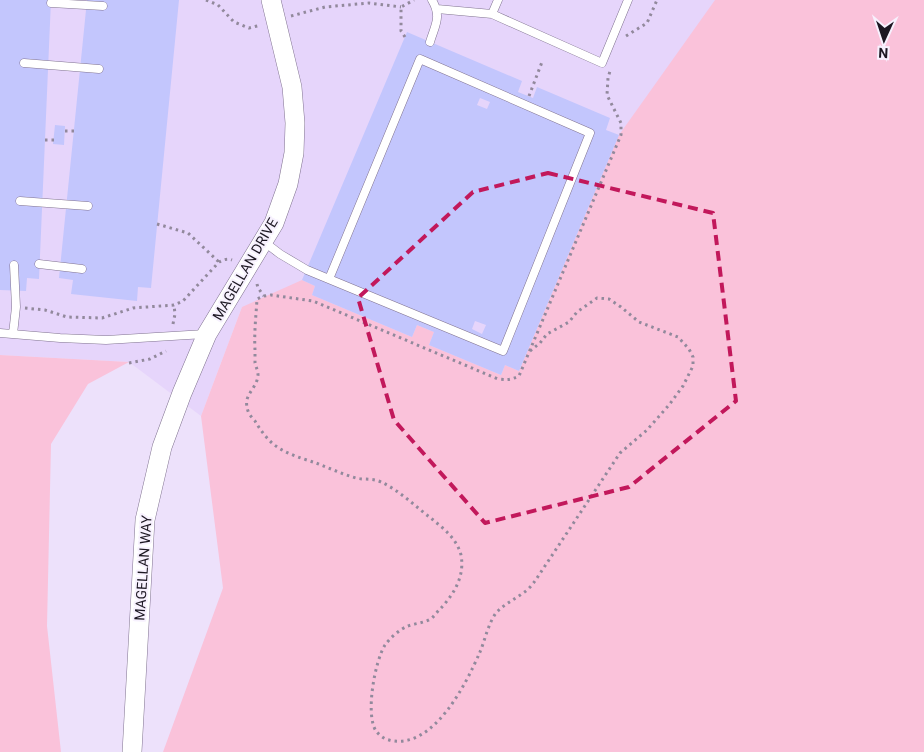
<svg xmlns="http://www.w3.org/2000/svg" width="924" height="752" font-family="Roboto,sans-serif">
  <rect width="100%" height="100%" fill="#ede1fb"/>
  <path fill="#e6d5fb" d="M0,0H718L504,426L242,307L201,416L129,362L0,355Z"/>
  <path fill="#fac2da" d="M715,0H924V752H163L223,588L201,416L242,307L302,280L315,286L312,295L412,337L417,325L434,332L429,345L501,375L505,365L519,371L619,135Z
    M0,355L129,362L88,384L51,444L47,626L61,752H0Z"/>
  <path fill="#c3c6fd" fill-rule="evenodd" d="M0,0H51L39,279L27,278L26,291L0,290Z
    M87,0H179L151,288L138,287L137,301L71,294L73,280L59,278Z
    M407,32L522,81L518,92L533,98L537,87L610,118L606,130L619,135L519,371L505,365L501,375L429,345L434,332L417,325L412,337L312,295L315,286L302,280ZM480,98L490,102L487,109L477,105ZM475,321L486,325L482,334L472,329Z
    M55,125L65,126L64,145L53,144Z"/>
  <g fill="none" stroke-linecap="round" stroke-linejoin="round">
    <g stroke="#807390" stroke-width="9">
      <path id="service" d="M51,3L103,6
        M437,9L492,14L602,63L628,0
        M492,14L498,0
        M430,42C435,25 442,17 432,0
        M24,63L99,69
        M20,201L88,206
        M263,241L280,254L307,270L503,351L590,133L420,59L329,279
        M39,264L82,269
        M0,333L60,338L106,340L205,334
        M13,334L16,307L14,265"/>
    </g>
    <g stroke="#807390" stroke-width="20">
      <path id="tertiary" d="M132,752L145,520L162,447L182,393L207,334L274,223L288,184L294,153L295,123L292,87L271,0"/>
    </g>
    <path stroke="#92899c" stroke-width="3" stroke-dasharray="2.5 4" stroke-linecap="butt" d="M206,0L218,5L234,22L249,28L261,25
      M291,16L325,7L369,3L401,7
      M626,36L647,23L657,0
      M405,37L401,31V7L414,0
      M529,96L542,62
      M65,131H74
      M45,140H54
      M157,224L188,233L219,262
      M257,284L258,288L264,296
      M25,308L45,310L67,317L102,318L133,308L174,305L183,301L219,262C223,260 227,258 232,260
      M173,324L175,314L174,305
      M530,351L540,343L547,334L569,322L577,312L597,298L609,299L621,307L639,322L678,337L689,349L693,357V366L683,386L669,405L647,430L620,453L535,581C532,585 528,590 523,593C514,600 504,604 496,613C488,624 485,640 480,652C466,684 433,751 389,740C384,739 379,735 376,731C365,714 375,661 385,645C390,638 400,629 408,626C416,623 425,623 432,618C435,615 438,611 441,608C454,594 465,576 461,555C457,539 444,529 432,519C416,507 399,490 381,482C373,478 364,480 356,478C342,474 329,468 316,463C301,458 282,453 270,441C264,435 259,428 255,421C252,418 249,414 248,411C242,394 257,390 258,375C258,371 256,367 255,363C255,359 255,354 255,350C254,333 256,316 257,299L264,296L271,295L313,301L498,379C506,380 511,380 519,376L621,135V123L607,95L608,78L610,71
      M129,363L150,359L166,351"/>
    <use href="#service" stroke="#fff" stroke-width="8"/>
    <use href="#tertiary" stroke="#fff" stroke-width="19"/>
  </g>
  <path fill="none" stroke="#c2185b" stroke-width="4" stroke-dasharray="10 6" stroke-linejoin="round" d="M548,173L713,213L736,401L629,487L485,523L394,420L358,298L473,192Z"/>
  <g text-anchor="middle" dominant-baseline="central" stroke-width="4" stroke-linejoin="round" paint-order="stroke">
    <g font-size="14" fill="#1c1722" stroke="#f7f1fe">
      <text transform="translate(245 269) rotate(-60)">MAGELLAN DRIVE</text>
      <text transform="translate(143 568) rotate(-86)">MAGELLAN WAY</text>
    </g>
  </g>
  <g transform="translate(884 40) rotate(183)" stroke="#f7f1fe" stroke-width="4" paint-order="stroke">
  <path d="M0-4L9 19L0 12L-9 19Z" fill="#1c1722"/>
  <text y="-8" font-size="14" font-weight="bold" text-anchor="middle" fill="#1c1722">N</text>
  </g>
</svg>
